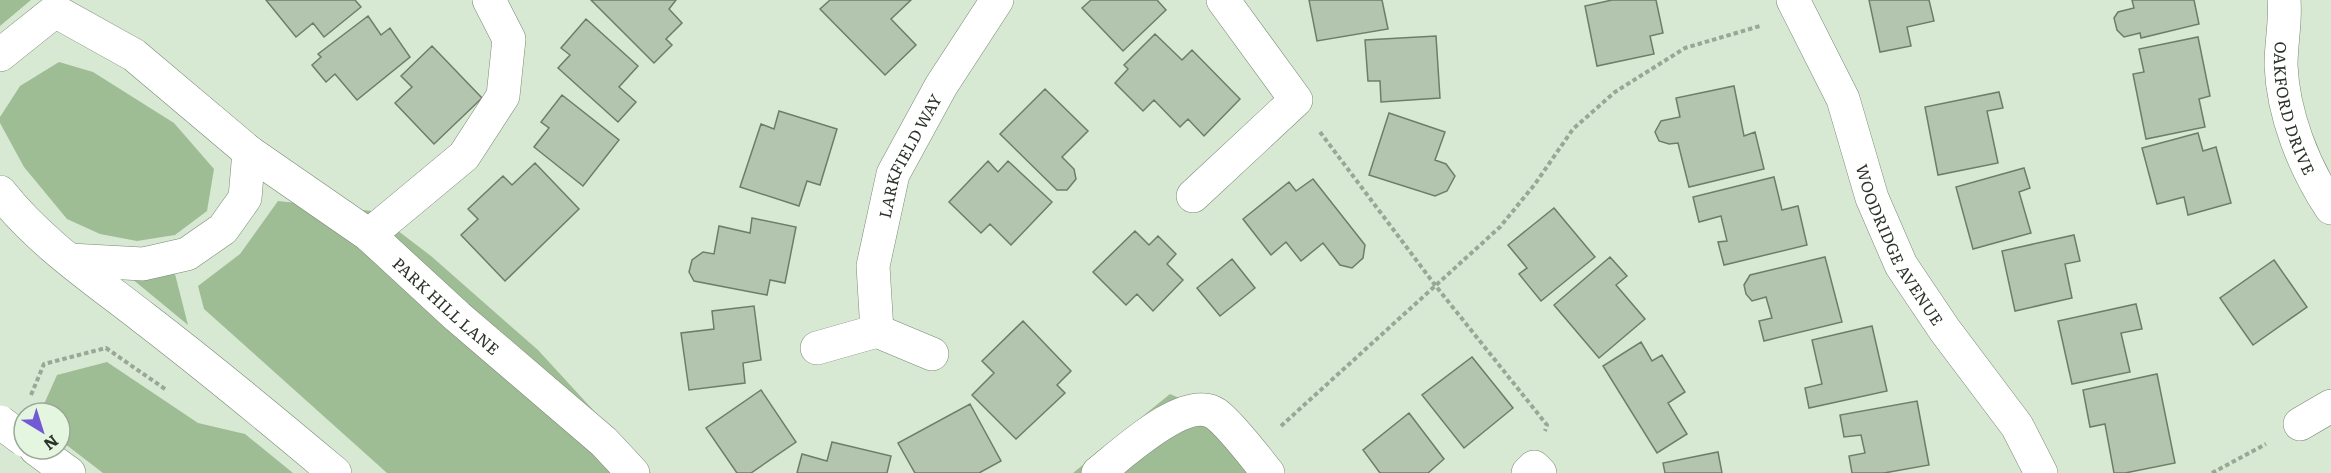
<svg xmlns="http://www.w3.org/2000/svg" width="2331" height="473" font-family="Literata,serif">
  <rect width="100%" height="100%" fill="#d7e9d2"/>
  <path fill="#9fbd95" d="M0,0H31L0,26Z
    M59,62L93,72L174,123L214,169L207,211L175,235L137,241L100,234L67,219L24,167L0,123V117L20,86Z
    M278,201L372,211L431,256L538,350L651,473H387L204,309L198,286L240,254Z
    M175,274L188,325L131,278Z
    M107,362L198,423L245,434L293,473H103L60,440V413H40L57,375Z
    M1170,394L1214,413L1267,473H1073Z"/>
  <path fill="#b4c5af" stroke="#6e7d69" stroke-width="1.5" d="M266,0H355L361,7L324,37L313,23L296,37Z
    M591,0H676L669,9L682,23L666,39L672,45L654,63Z
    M830,0H911L891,19L916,45L885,75L820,9Z
    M1091,0H1157L1166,10L1123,51L1082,8Z
    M1309,0H1382L1388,29L1317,41Z
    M1612,0H1656L1663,33L1650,36L1654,54L1597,66L1585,6Z
    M1869,0H1929L1934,21L1907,27L1911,46L1880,52Z
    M2132,0H2194L2199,24L2141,38L2140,33L2124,37L2117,30L2114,18L2118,12L2134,8Z
    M368,16L381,35L390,28L410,57L357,100L335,74L326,82L312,65L321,57L318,54Z
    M586,19L638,66L619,87L636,102L618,122L558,68L570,55L561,48Z
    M1155,34L1182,60L1192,50L1240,99L1204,136L1188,119L1180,127L1154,100L1143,111L1115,83L1128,69L1124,65Z
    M1436,36L1440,98L1381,102L1380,81H1368L1365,40Z
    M2198,37L2210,96L2199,99L2205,127L2146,139L2133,74L2144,72L2139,49Z
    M432,46L482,98L434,144L395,103L412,87L401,76Z
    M1734,86L1744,136L1755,132L1764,169L1689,187L1678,143L1669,144L1659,141L1655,132L1661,121L1680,117L1676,98Z
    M1045,89L1088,131L1062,157L1074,169L1076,179L1067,190H1057L1000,134Z
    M1999,92L2003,108L1987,111L1998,163L1938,175L1925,107Z
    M562,95L619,140L583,186L534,147L549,128L541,122Z
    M779,111L837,129L820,185L807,181L799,206L740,187L761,124L774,129Z
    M1389,113L1445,132L1435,160L1446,164L1455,176L1447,191L1435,196L1369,175Z
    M2198,133L2203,151L2216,147L2231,203L2188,215L2184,197L2157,204L2142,148Z
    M988,161L998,172L1008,161L1052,202L1011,245L990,224L981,233L949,202Z
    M535,163L579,209L505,281L461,235L478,219L468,209L503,176L512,185Z
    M2024,168L2030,188L2019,192L2031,233L1973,249L1956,187Z
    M1774,177L1782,210L1798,206L1807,245L1724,265L1718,242L1727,241L1721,216L1699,222L1693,197Z
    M1313,179L1365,245L1363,258L1352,268L1340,265L1323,243L1301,261L1286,242L1271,255L1243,219L1289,182L1296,191Z
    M1554,208L1595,257L1541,301L1519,274L1527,268L1508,245Z
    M752,218L796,227L785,283L770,280L767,295L694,281L689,272L692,260L703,252L714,254L719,226L750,233Z
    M1135,231L1149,245L1158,236L1176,254L1167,264L1183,280L1153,311L1137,294L1126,305L1093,272Z
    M2074,235L2080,261L2065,264L2072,298L2015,311L2002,251Z
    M1610,257L1627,276L1616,285L1645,319L1599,358L1554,305Z
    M1825,257L1842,322L1764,341L1759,321L1772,318L1766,297L1752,301L1746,294L1744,285L1750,275Z
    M1232,259L1255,288L1220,316L1197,288Z
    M2274,260L2307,307L2253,345L2220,298Z
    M2136,304L2142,329L2121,333L2130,372L2072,384L2058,321Z
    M754,306L761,360L743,363L745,383L689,390L681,333L714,329L712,311Z
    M1023,321L1071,371L1057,385L1065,393L1016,439L972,395L994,373L982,361Z
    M1872,326L1887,391L1809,408L1805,388L1822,384L1812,340Z
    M1641,342L1652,361L1662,355L1685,392L1668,403L1687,434L1657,453L1603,366Z
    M1472,357L1513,408L1464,448L1422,395Z
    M2157,374L2175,463L2125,473H2114L2105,424L2090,427L2083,390Z
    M761,390L796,442L751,473H737L706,428Z
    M1917,401L1929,465L1884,473H1852L1849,456L1865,453L1861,435L1844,437L1840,415Z
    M970,404L1001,461L979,473H915L898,443Z
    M1409,413L1444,459L1428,473H1380L1363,450Z
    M832,442L891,456L887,473H797L802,454L827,461Z
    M1718,452L1722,473H1665L1663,463Z"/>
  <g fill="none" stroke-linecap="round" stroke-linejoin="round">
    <g stroke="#798874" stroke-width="34">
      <g id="minor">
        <path id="s1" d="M1793,0L1843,99L1872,198L1901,265L1944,329L2017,426L2041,473"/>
        <path id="s2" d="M2284,0C2286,21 2281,43 2281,65C2283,115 2304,167 2331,208"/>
        <path id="s3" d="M0,55L55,11L134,55L249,152L369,235L458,317L604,442L633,473"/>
        <path d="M1193,196L1296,100L1223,0"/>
        <path d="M369,235L464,156L503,96L509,39L489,0"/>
        <path d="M70,260L143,264L187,254L223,229L245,198L249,152"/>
        <path id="s4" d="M877,331L873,266L893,174L941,86L997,0"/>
        <path d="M817,348L877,331L932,354"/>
        <path d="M2300,424L2331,406"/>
        <path d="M1098,473C1121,455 1186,393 1216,414C1231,425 1255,457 1268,473"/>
        <path d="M1528,473L1534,467L1540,473"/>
      </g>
    </g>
    <g stroke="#798874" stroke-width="34">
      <path id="highway" d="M0,192C39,242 94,279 144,318C209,368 272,420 335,473
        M36,449L69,473"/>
    </g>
    <path stroke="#9aa796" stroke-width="4" stroke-dasharray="4.5 3" stroke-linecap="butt" d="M1320,132L1435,285L1547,425L1545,431
      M31,395L44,364L106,348L165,389
      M1281,426L1500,227L1535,184L1573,129L1615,92L1685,48L1760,26
      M2212,473L2266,444"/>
    <use href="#minor" stroke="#fff" stroke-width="33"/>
    <use href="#highway" stroke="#fff" stroke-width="33"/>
    <g stroke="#798874" stroke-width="34" stroke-linecap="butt">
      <path id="highway-bridge" d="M0,422L24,440"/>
    </g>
    <use href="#highway-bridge" stroke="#fff" stroke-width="33"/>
  </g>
  <g text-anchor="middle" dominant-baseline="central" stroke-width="5" stroke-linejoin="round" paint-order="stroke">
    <g font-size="16" fill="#2c322a" stroke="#e4f6df">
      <text stroke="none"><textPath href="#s2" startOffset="110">OAKFORD DRIVE</textPath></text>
      <text stroke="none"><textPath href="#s4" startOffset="182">LARKFIELD WAY</textPath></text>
      <text stroke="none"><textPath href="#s1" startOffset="268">WOODRIDGE AVENUE</textPath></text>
      <text stroke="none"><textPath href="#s3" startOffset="562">PARK HILL LANE</textPath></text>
    </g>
  </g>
  <g transform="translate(42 431) rotate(142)"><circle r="28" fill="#e4f6df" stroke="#9aa897" stroke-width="1.5"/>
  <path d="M0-4.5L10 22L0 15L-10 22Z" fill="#725ad4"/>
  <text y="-9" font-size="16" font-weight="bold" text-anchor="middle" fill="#2c322a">N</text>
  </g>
</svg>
